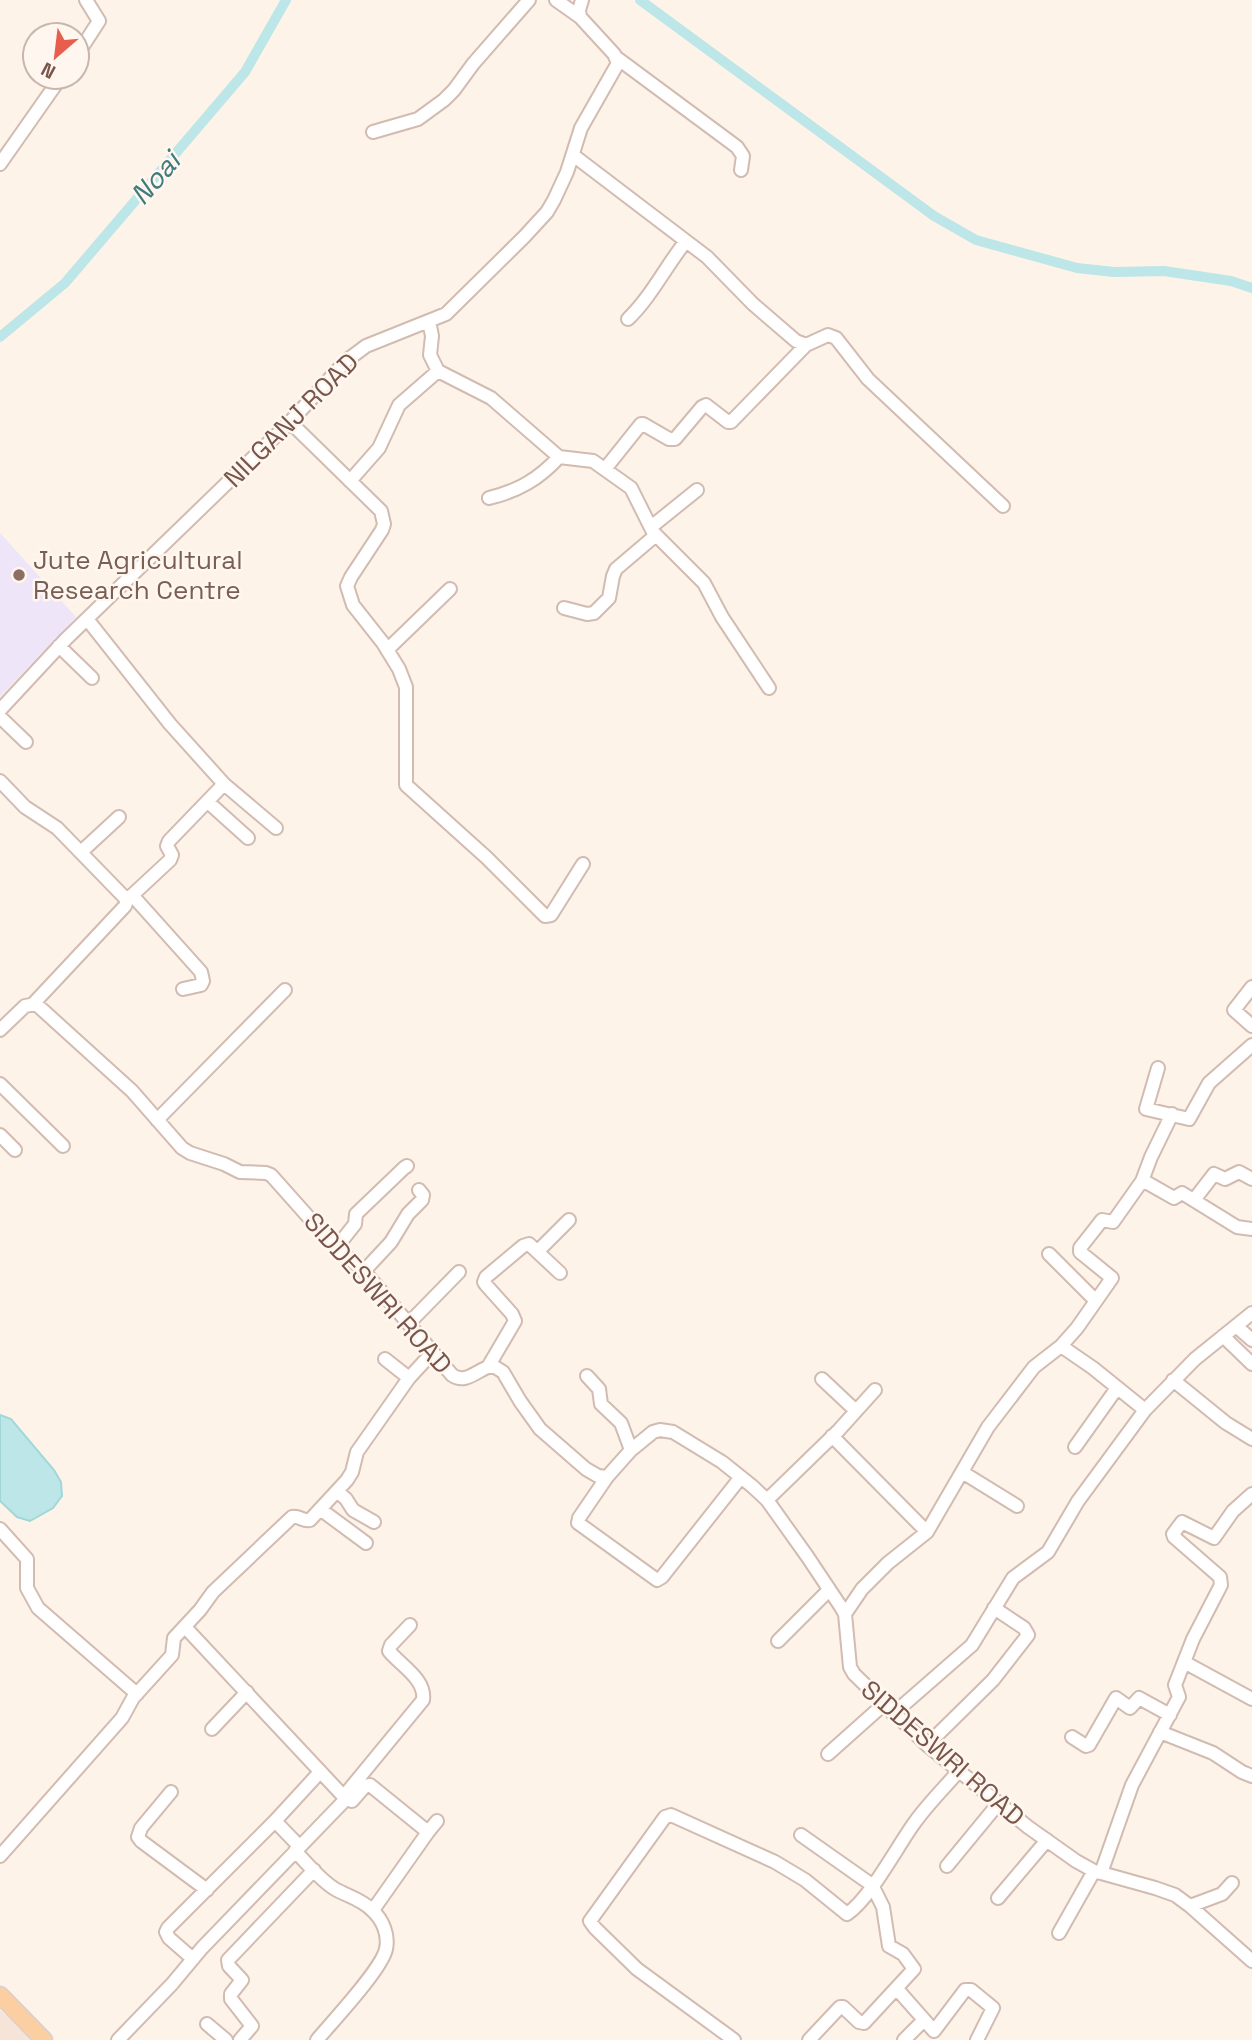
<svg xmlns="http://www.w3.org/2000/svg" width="1252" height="2040" font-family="'Space Grotesk',sans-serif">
  <rect width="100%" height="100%" fill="#fdf3e9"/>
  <path fill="#f5e4d7" d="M0,2010L14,2022L32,2040H0Z"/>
  <path fill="#efe5f9" d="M0,533L76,617L0,697Z"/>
  <path fill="#bce6e7" stroke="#a2d7d9" stroke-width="2" d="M0,1415L11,1419L54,1470L61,1482L62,1496L53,1508L30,1521L17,1517L0,1501Z"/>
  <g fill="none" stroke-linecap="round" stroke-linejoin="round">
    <path stroke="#bce6e7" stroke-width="10" d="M640,0L934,216L976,240L1077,268L1114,272L1164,271L1231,281L1252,288
      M0,337L65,283L245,72L286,0"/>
    <g stroke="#d2bbb0" stroke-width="16">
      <path id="minor" d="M556,0L580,17
        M77,55L99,21L86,0
        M617,58L737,147L743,156L741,170
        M373,132L418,119L444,100L454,90L473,64L529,0
        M573,155L707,257L753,304L796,341L806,345L828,335L836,338L868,379L1003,506
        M0,164L61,77
        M628,319C651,297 666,266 686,241
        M429,321L432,336L430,355L438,371L491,398L559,457L593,461L631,488L653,532L704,583L722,617L769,688
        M290,422L381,511L384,524L382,530L351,577L347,586L353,605L383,643L399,669L406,687V785L487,858L545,916L551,915L583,864
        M605,469L641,424H643L669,439H675L702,407L706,405L728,422H731L806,345
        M350,481L379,448L399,405L438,371
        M489,498C518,491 539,479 559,457
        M651,527L697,490
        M564,608L587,614L594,613L609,598L613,576L616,569L656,535
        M87,619L170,724L224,784L169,841L167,846L172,855L170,860L127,900
        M59,646L92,678
        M387,650L450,589
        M0,710L66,639L290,422L346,361L366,346L446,314L524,237L547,212L554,200L567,172L581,128L618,63L614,54L580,17L579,10L582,0
        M0,717L26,742
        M0,781L25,807L57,828L127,900L125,906L34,1003
        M224,784L276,828
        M208,802L248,838
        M81,852L119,817
        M132,895L201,972L203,981L201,985L183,989
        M1252,987L1234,1010L1252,1026
        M0,1030L25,1006L36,1004L132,1091L182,1148L190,1153L224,1164L240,1172L266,1173L271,1175L336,1248L364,1271L452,1375C465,1384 475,1372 488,1367H495L503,1372L520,1401L540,1429L586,1469L598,1476L607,1477L631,1450L653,1432L660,1430L673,1432L722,1462L752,1486L767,1500L807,1556L841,1607L845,1614L850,1667L854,1674L927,1745L1028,1827L1076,1861L1094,1871L1155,1888L1175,1895L1190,1906L1252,1961
        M1158,1068L1146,1109L1189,1119L1209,1083L1252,1045
        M0,1084L63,1146
        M157,1120L285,990
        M0,1135L15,1150
        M1142,1181L1151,1157L1172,1114
        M1194,1200L1214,1174L1225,1179L1239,1172L1252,1179
        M336,1248L355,1224L356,1214L404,1168L407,1166
        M538,1251L569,1220
        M1049,1254L1096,1301
        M364,1271L391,1242L408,1214L422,1200L423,1195L419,1190
        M409,1323L459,1272
        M1236,1326L1252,1340
        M1223,1336L1252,1364
        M1061,1346L1077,1328L1112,1278L1080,1252V1248L1102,1220L1113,1222L1142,1181H1144L1174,1198L1182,1193L1237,1227L1252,1229
        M385,1359L409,1378
        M488,1367L515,1321L512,1314L486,1285L484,1282L486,1277L523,1246L529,1244L560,1273
        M587,1376L599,1389L601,1404L621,1423L631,1450
        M822,1379L856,1411
        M1173,1380L1226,1423L1252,1439
        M832,1436L927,1532
        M1075,1447L1117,1388
        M962,1472L1017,1506
        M607,1477L579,1518L578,1523L657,1580L662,1577L741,1477
        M337,1491L346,1499L353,1510L374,1522
        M767,1500L838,1431L875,1390
        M320,1509L366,1543
        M0,1529L27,1559V1588L38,1608L137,1694
        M845,1614L862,1589L888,1563L927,1532L988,1427L1034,1367L1061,1346L1093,1368L1145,1410L1195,1359L1252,1313
        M185,1627L346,1799L352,1801L365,1786L370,1785L428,1832L437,1821
        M778,1641L829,1590
        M1184,1662L1252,1699
        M893,1714L972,1645L1013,1578L1048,1552L1078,1501L1145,1410
        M212,1729L247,1692
        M1160,1732L1213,1753L1242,1772L1252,1776
        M1072,1737L1086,1746L1089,1745L1116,1698L1130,1708L1139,1698L1170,1715
        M927,1745L993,1680L1028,1635L1024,1628L994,1608
        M828,1754L883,1705
        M171,1792L141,1828L138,1837L141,1841L207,1890
        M344,1796L423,1700C426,1679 400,1665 389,1651L391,1645L410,1625
        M275,1821L299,1846
        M801,1835L872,1885L883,1907L889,1946L903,1954L914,1969L864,2023L859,2022L843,2007H840L809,2040
        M295,1851C307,1863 320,1880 335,1889C347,1896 361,1899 372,1910C383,1920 389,1935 386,1949C382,1969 332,2022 317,2040
        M0,1856L122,1718L133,1698L172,1655L174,1638L200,1610L213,1592L292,1517C298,1515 304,1522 310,1520L347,1480L352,1472L357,1452L409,1378L433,1352
        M947,1866L998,1804
        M1101,1873L1132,1785L1179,1697L1175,1685L1193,1639L1221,1585L1220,1577L1174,1537L1173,1534L1182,1522L1214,1538L1233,1511L1252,1494
        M998,1898L1047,1840
        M1190,1906L1222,1894L1232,1883
        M373,1910L428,1832
        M1059,1933L1094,1871
        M193,1959L169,1938L166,1932L168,1928L275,1821L320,1772
        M897,1989L934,2031L965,1990H971L993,2008L977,2040
        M207,2024L226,2040
        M118,2040L172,1984L202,1948L346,1799
        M240,2040L252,2026L231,1999V1994L242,1980L229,1966L228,1960L314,1870
        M734,2040L637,1969L595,1928L590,1921L665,1817L671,1815L775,1862L805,1880L847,1914C870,1899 898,1845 915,1822C928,1804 944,1788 958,1772
        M904,2040L924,2020"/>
    </g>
    <g stroke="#d9d0cd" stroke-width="19">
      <path id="major" d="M0,1995L44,2040"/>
    </g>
    <use href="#minor" stroke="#fff" stroke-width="12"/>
    <use href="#major" stroke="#fbcfa1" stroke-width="16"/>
  </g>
  <circle fill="#8d6e63" stroke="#fff7ef" stroke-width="2.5" cx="19" cy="575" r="7"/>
  <g text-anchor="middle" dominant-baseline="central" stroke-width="5" stroke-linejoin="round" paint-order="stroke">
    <g font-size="26" fill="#78564b" stroke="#fff7ef">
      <text transform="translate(291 420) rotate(-45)">NILGANJ ROAD</text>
      <text transform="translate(378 1293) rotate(48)">SIDDESWRI ROAD</text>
      <text transform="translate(943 1753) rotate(41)">SIDDESWRI ROAD</text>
    </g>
    <g font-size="26" fill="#785e54" stroke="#fff7ef" text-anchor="start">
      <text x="33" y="560">Jute Agricultural<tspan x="33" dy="30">Research Centre</tspan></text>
    </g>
    <g font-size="28" font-style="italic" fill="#3f7a7d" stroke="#fff7ef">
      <text transform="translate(155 178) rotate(-49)">Noai</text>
    </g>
  </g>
  <g transform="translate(56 56) rotate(208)"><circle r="33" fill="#fff7ef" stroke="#c9b7ad" stroke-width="2"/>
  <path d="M0-5L12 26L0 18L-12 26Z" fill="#e75e4d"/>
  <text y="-10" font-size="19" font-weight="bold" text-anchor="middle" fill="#78564b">N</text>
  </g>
</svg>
